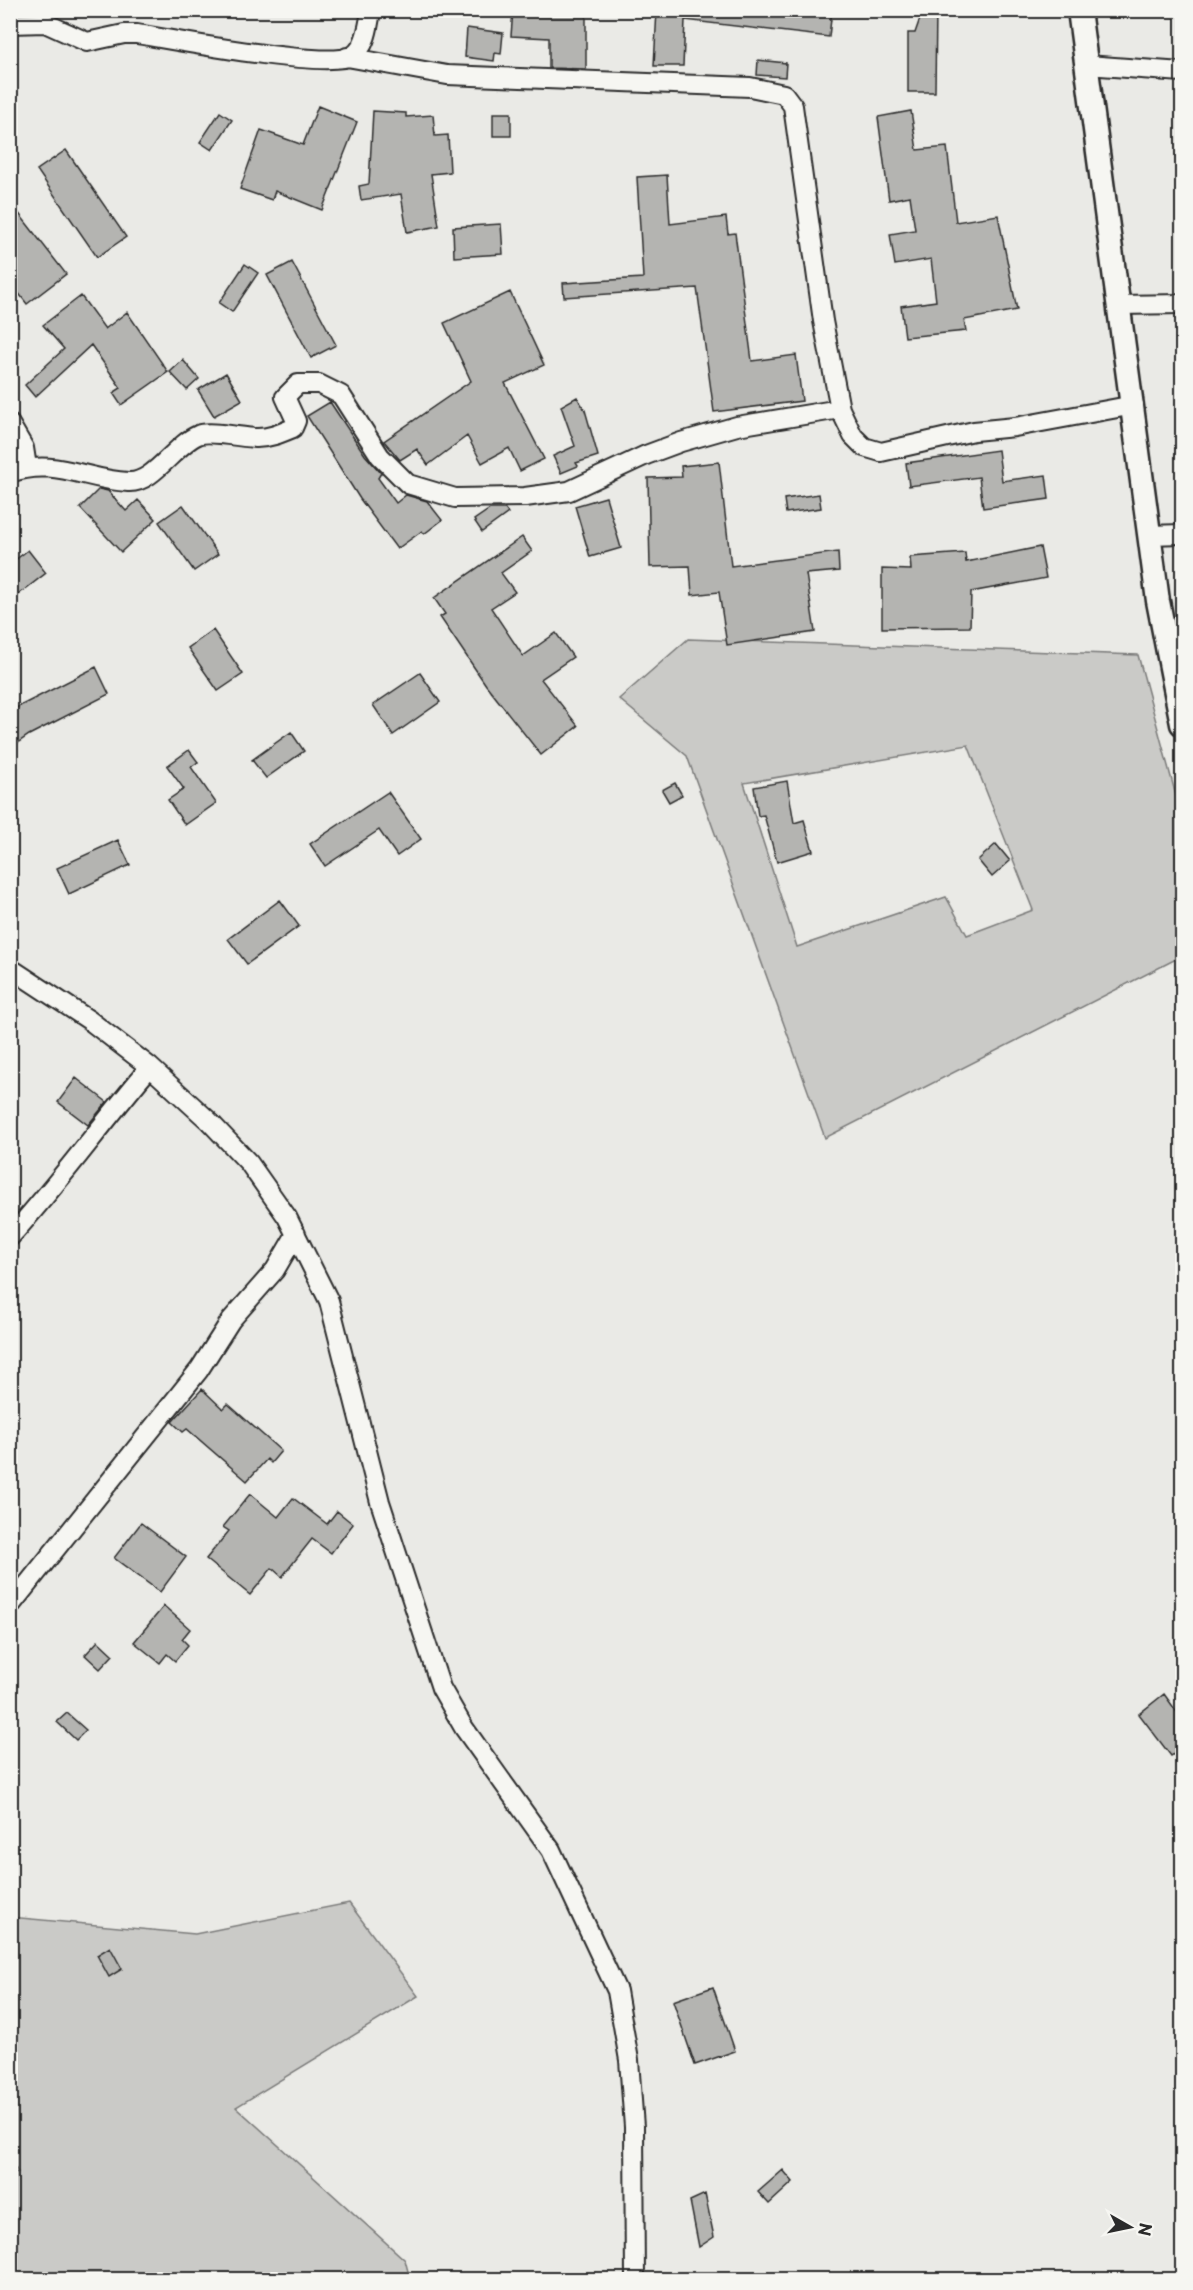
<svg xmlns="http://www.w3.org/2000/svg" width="1193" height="2290" font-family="'Playpen Sans',sans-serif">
  <rect width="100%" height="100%" fill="#eaeae6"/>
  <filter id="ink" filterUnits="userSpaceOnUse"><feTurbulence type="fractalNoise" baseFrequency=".0167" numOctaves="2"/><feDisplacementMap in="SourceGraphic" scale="12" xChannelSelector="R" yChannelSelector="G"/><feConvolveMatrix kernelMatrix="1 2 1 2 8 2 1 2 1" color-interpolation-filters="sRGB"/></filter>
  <g filter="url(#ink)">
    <path fill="#cacac7" stroke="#7a7a79" stroke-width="1.5" fill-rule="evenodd" d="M688,639L1138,655L1182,818V956L825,1138L687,756L619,699ZM968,745L1033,910L967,935L946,897L797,947L744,783Z
      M349,1903L418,1996L236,2107L405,2260L410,2279H11V2174L18,2172L10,2160V1917L195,1934Z"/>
    <path fill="#b4b4b1" stroke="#2b2b2b" stroke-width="1.5" d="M513,10H586V69L549,68V38L511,36Z
      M657,10H832L829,37L685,20L683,66H654Z
      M923,10H936L935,92H908V33H915Z
      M467,28L503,33L501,54L495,53L494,61L465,57Z
      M758,60L786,63L785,77L757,75Z
      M318,106L357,122L322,210L275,191L272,200L240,189L261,130L303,145Z
      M373,111L406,113V117L433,115L435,136L448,135L450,172L431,174L439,226L407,232L401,194L361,200L359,186L369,184Z
      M911,111L917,150L947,147L956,222L998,215L1017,310L964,320L966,331L905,337L901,306L936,301L931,259L895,265L890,234L915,230L910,196L889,200L878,117Z
      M220,112L232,120L212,150L200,142Z
      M493,113H511V136H493Z
      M66,150L126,237L97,257L37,170Z
      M667,175L670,224L726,217L728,234L735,233L752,361L796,355L802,401L714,412L697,288L564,297L563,283L643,278L637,177Z
      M10,202L66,274L27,304L10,282Z
      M501,224L503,254L454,257L453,227Z
      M292,262L336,345L311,358L267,275Z
      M245,264L258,273L232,312L219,303Z
      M510,292L544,365L505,383L544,459L520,471L509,448L482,463L467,436L428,465L417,449L400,460L384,441L471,381L444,323Z
      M81,296L105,329L127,312L168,372L121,405L113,393L121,388L91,345L35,397L25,385L64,349L43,325Z
      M183,360L199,379L187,390L170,372Z
      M226,373L242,400L214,416L198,390Z
      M577,397L585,410L598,456L576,463L578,466L561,473L553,456L575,446L561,406Z
      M330,402L365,455L381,473L378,478L396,503L406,495L427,501L442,520L424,534L422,531L397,549L360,499L307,416Z
      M998,450L1002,481L1046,475L1049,499L983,508L979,477L909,486L906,463Z
      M719,462L731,566L838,552L839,571L806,574L815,632L727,645L719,592L692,595L690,566L650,567L648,478L682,477L681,466Z
      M99,489L108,491L126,511L138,500L156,519L121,552L80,508Z
      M819,494L821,508L786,513L784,499Z
      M606,497L621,548L590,557L575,506Z
      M183,505L218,554L194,571L159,522Z
      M490,509H505L508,513L482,532L474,520Z
      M522,537L532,551L501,573L515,592L491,608L523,656L556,633L573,657L541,679L578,726L541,755L486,685L440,617L445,614L434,598Z
      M1040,547L1046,578L971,592L970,627L882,628V569L911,570L910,557L965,553L966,562Z
      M28,550L46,573L10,601V564Z
      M213,630L243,674L218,691L188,648Z
      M96,667L109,694L29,735L10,748V711Z
      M420,673L440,702L393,735L373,705Z
      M291,732L304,751L266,778L252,760Z
      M189,750L198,762L191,767L216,803L185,825L168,800L184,789L167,766Z
      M787,781L794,823L804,820L813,851L777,862L764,815L758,816L754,787Z
      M675,783L682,795L669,802L662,790Z
      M388,792L421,839L397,856L379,830L325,866L310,844Z
      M118,840L130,865L69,894L57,868Z
      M996,844L1010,861L992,877L978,860Z
      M280,900L299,926L247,964L228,939Z
      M76,1078L107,1102L88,1125L58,1102Z
      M202,1389L223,1409L228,1404L281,1451L271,1463L267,1459L247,1481L187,1429L183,1432L172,1422Z
      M250,1494L278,1517L293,1498L327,1524L337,1511L353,1524L331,1553L312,1539L282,1577L272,1568L250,1595L206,1559L229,1531L223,1527Z
      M141,1523L186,1557L160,1592L114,1558Z
      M164,1606L190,1629L182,1639L188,1645L175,1661L167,1654L160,1663L134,1642Z
      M98,1641L113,1655L100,1669L85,1655Z
      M1164,1694L1182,1719V1748L1171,1756L1139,1714Z
      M67,1713L86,1730L76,1740L57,1722Z
      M110,1947L122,1969L109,1977L97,1955Z
      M713,1987L735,2051L695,2065L673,2001Z
      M783,2170L793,2182L769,2204L758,2192Z
      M705,2194L714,2237L699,2247L690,2201Z"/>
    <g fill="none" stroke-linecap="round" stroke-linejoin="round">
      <g stroke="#2b2b2b" stroke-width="22">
        <path id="minor" d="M10,24L45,23L87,42L124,34H137C173,40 326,69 352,56C366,49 369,24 371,10
          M347,57L447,75L750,87L784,94L793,106L823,321L840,409L853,436L864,447L881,452L974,431L1015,427L1134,405
          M1087,65L1182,72
          M1119,305L1182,304
          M10,424L24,448L27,467
          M10,473C54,457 85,480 128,482C153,484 174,445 198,435C209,430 243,438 257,438C270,438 281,433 293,428L296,421L285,397L298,384H319L341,395L380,456L408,484L455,498L525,497L569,491L646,455L681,442L737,426L840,409
          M1149,535L1182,534
          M10,968L89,1020L150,1067L209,1121L249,1163L287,1217L329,1301L380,1502L441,1688L464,1728L551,1850L617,1991L629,2060L634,2127L635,2280
          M10,1237C60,1182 102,1123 150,1067
          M10,1606L199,1370L231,1320L275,1270L296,1234"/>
      </g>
      <g stroke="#2b2b2b" stroke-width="27">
        <path id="major" d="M1079,10L1158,601L1182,724"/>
      </g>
      <use href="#minor" stroke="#f6f6f2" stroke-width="18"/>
      <use href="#major" stroke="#f6f6f2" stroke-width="22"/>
    </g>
  </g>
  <rect width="1193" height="2290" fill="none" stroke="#f6f6f2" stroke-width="36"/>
  <rect x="18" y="18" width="1157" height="2254" fill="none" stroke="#2b2b2b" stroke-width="2" filter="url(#ink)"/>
  <g transform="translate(1130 2227) rotate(99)" stroke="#f6f6f2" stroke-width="4.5" paint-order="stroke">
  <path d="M0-4.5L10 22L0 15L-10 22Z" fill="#2b2b2b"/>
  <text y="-9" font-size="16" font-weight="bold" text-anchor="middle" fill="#2b2b2b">N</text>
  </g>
</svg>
